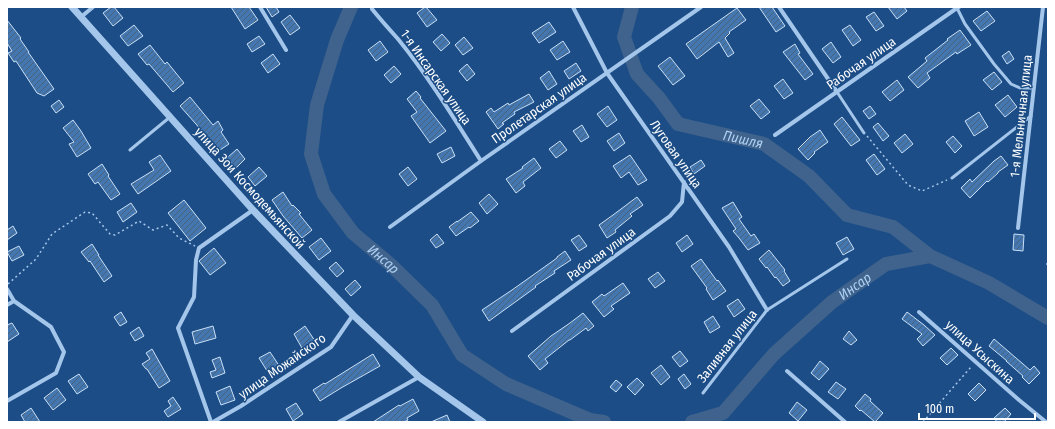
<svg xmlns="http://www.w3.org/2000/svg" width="1055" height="429" font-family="'Fira Sans Condensed',sans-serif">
  <defs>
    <pattern id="building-hatch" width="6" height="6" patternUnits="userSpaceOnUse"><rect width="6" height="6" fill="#4477af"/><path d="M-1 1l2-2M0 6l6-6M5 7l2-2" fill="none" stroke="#48627e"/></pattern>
  </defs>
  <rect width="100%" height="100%" fill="#1c4d86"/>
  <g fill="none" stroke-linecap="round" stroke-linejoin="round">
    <g stroke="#3f638c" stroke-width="14">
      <path id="s1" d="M351,7L337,40L317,105L311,154L324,194L353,233L391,265L432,305L462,355L506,384L590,420L604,422"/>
      <path id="s2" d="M632,7L624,37L637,74L659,98L678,124L764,144L809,176L847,215L893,227L930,256"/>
      <path id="s3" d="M692,422L723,413L774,354L832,302L886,264L930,256L989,283L1048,318"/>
    </g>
  </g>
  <path fill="url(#building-hatch)" stroke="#c9e0f8" d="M111,7H114L123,18L113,26L103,13Z
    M231,7H249L258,20L245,29Z
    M266,7H276L279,12L272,17Z
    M425,7H426L437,20L427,27L417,13Z
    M759,7H772L785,26L776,32Z
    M888,7H904L907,11L897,19Z
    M737,8L746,20L729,32L730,33L725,38L734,53L728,57L719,42L697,59L686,44Z
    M987,11L995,21L981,31L973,21Z
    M874,12L884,26L876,31L866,17Z
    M290,15L300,28L290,35L281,22Z
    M7,20L21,38L20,39L29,52H28L54,89L44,96L37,93L16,61L14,62L8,53L12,51L7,43Z
    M549,22L556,32L539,43L532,33Z
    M134,25L143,36L128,46L120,36Z
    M850,25L861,40L853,46L842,30Z
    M960,30L971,45L957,54L956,52L927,73L930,78L918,88L908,77L927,61L925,58L948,40L947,39Z
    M442,34L450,43L441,51L433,42Z
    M259,36L265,44L252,52L247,44Z
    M464,37L473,48L463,55L455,45Z
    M380,41L388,52L376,61L368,50Z
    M563,41L570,52L557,60L550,50Z
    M831,42L841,57L833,63L822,49Z
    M795,44L800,53L798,54L813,74L805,80L783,52Z
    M150,45L165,64L167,62L184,83L173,92L149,64L147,65L138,54Z
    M1009,51L1014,59L1007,64L1002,56Z
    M273,54L280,64L268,73L261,63Z
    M670,57L685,76L673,85L658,66Z
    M576,63L581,71L569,79L564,71Z
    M467,64L475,74L467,81L459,71Z
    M394,66L401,74L391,83L384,75Z
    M549,71L557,84L548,90L540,78Z
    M994,72L1002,82L992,90L983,80Z
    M783,79L793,93L784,99L774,86Z
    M897,80L904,90L890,101L882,92Z
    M416,91L421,97L420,98L446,131L430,143L411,116L417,112L407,99Z
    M529,94L534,102L514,112L515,114L502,123L504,124L498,129L486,112L491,108L494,112L508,103L509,105Z
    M1008,95L1017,107L1005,117L995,105Z
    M190,97L213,125L218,121L223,130L221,132L229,144L217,152L209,140L208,141L202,133L203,132L180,106Z
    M759,99L770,112L761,119L750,106Z
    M59,100L64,107L56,113L51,106Z
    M608,106L617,120L607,127L597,114Z
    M870,106L876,114L869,119L863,111Z
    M979,112L988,127L974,136L965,121Z
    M842,117L860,140L851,146L834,124Z
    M73,120L81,131L91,148L77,157L69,144L74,142L63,128Z
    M878,123L889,136L883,141L873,127Z
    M582,125L589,137L581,142L573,131Z
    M820,130L828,142L814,152L815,153L808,160L798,149L810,137Z
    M619,133L625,143L614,151L607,141Z
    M905,134L913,144L902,153L894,143Z
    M953,136L962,146L955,153L946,142Z
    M560,141L567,150L556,158L549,149Z
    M451,147L455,156L442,163L437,154Z
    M237,149L245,159L236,168L227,158Z
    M874,154L885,169L877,175L866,160Z
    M160,155L171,171L138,194L131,184L154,170L149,162Z
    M630,155L647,180L638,185L629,172L621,178L613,166Z
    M1001,156L1008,165L998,172V173L988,182L987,181L970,198L961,188L970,179L972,182L994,161Z
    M534,158L541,168L523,182L525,186L516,193L506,179L523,168L522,167Z
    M701,160L705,166L694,174L690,167Z
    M102,164L109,175L108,176L120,194L111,200L98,182L95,184L88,174Z
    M259,167L267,176L255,186L248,177Z
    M408,167L417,179L408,186L399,174Z
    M283,192L292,206L293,205L301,213L299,214L312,230L302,238L283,216L272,200Z
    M489,194L498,204L487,214L479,203Z
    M637,197L643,205L630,214L632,216L615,230L616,232L607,238L599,225L613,215Z
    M184,200L206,228L190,241L168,213Z
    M733,202L742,217L739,219L751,236L754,234L760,243L748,250L739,238L733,231L736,229L722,208Z
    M131,203L137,212L123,222L117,212Z
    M471,212L479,221L470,228L469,227L456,236L449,227L457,221V222Z
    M13,226L17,233L7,240V230Z
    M437,234L444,243L436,248L430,240Z
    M1014,234L1024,235L1023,251L1013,250Z
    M579,235L587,246L579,251L571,240Z
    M687,235L693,244L682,252L676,243Z
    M847,237L854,249L843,255L836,243Z
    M321,238L331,251L319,260L309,247Z
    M92,244L99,255H98L112,276L104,282L90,261L89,262L81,252Z
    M19,246L24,255L12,261L7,252Z
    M214,248L226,263L210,275L199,261Z
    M769,250L785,270L784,271L790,281L783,286L776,277L775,278L767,267L766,268L759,259Z
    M565,251L571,260L554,271L555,273L535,286L536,287L489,321L482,310L512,290L557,258V257Z
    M701,259L717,281L718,280L726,291L713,300L706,289L707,288L691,266Z
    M336,262L344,271L337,277L329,268Z
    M658,272L665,281L655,288L648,279Z
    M355,280L361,287L351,296L345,289Z
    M623,283L630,293L611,306L614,309L604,317L592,302L602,294L604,296Z
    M738,299L745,309L734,317L727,306Z
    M121,312L127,322L120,326L114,317Z
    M907,312L924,325L935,335L923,346L917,339L922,334L902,319Z
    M583,313L594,326L588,331L586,328L570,340H569L545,359L548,363L540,370L528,356L551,336L570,323Z
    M713,316L720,327L710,333L704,322Z
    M12,323L19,334L7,342V325Z
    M213,326L216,338L195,344L192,332Z
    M305,326L315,341L303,350L294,334Z
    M139,327L144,336L135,341L130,333Z
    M849,331L857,340L851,345L843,339Z
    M994,339L1030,370L1034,366L1040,373L1029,384L1022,377L1023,376L1006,361H1007L989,346Z
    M951,348L958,355L947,365L940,358Z
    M152,349L170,381L159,388L147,369H146L142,364L150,359L146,353Z
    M680,351L688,361L680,367L672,357Z
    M270,352L280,367L269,374L259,358Z
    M373,354L380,366L341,388L320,401L313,390L324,383L325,384Z
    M220,357L225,373L212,378L210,372L216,370L212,360Z
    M820,361L829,369L819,380L811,373Z
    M661,365L670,377L661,385L651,373Z
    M79,374L88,387L77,394L68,381Z
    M684,374L691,384L685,389L678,379Z
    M637,378L644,385L635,395L627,387Z
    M616,380L622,385L616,392L610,387Z
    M836,382L846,389L838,399L828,392Z
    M979,383L986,390L975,401L968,394Z
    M230,386L235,400L221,405L216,392Z
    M57,388L66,400L53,410L44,398Z
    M865,394L871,399L870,401L883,413L875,422L861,410L860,411L855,406Z
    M173,397L181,409L168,417L164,411L171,406L168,401Z
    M413,399L419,411L407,418L408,420L404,422H373L399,405L400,406Z
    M797,402L807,410L798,421L789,413Z
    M296,403L303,414L293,421L286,409Z
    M31,408L40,422H25L21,415Z
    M1005,408L1011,414L1004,422H997L994,418Z
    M447,415L450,422H431Z"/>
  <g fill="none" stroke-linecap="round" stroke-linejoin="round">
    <path stroke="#a4c6eb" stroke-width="1.5" stroke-dasharray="2 3" stroke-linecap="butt" d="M867,136L908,185L922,191L947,180
      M1046,264H1048
      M8,284L36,259L52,234L85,212L92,213L110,234L115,235L139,221L153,230L167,225L179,238L195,246
      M923,422L971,367"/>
    <path stroke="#a4c6eb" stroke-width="3" d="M957,8L965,24L994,64L1011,84L1020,88H1034
      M837,92L864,133
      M130,150L170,117
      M952,178L1031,116
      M703,393L767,310L847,259"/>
    <path stroke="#a4c6eb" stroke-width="4" d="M260,7L286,50
      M372,7V9C380,19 389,29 398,39C429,77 455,120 481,161
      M573,7L607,73L729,247L767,310
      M779,7L837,92
      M81,17L93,7
      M775,135L957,8L959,7
      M390,227L481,161L701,7
      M1018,228L1043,7
      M7,289L14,301L51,327L64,352L56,373L7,401
      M7,305L14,301
      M919,312L1019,400L1046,422
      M512,331L670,216L682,202L684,182
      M787,371L845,422
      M211,422L178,328L194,297L196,260L199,248L253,210
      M213,422L241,406L331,347L353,315
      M339,422L419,377"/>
    <path stroke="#a4c6eb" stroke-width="7" d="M72,7L253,210L353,315L419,377L483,422"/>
  </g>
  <g text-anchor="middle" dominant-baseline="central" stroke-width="3" stroke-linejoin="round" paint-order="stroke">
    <g font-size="13" fill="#fff" stroke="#1c4d86">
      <text transform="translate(861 63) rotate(-35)">Рабочая улица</text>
      <text transform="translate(436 77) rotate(55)">1-я Инсарская улица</text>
      <text transform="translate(539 108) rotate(-35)">Пролетарская улица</text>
      <text transform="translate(1021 116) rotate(-84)">1-я Мельничная улица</text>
      <text transform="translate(676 154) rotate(55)">Луговая улица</text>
      <text transform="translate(250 188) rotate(48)">улица Зои Космодемьянской</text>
      <text transform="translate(601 254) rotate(-36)">Рабочая улица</text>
      <text transform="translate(727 346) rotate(-52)">Заливная улица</text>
      <text transform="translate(980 352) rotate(42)">улица Усыскина</text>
      <text transform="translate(282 366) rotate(-35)">улица Можайского</text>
    </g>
    <g font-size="14" font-style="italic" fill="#b0d0f2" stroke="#1c4d86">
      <text stroke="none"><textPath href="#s2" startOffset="202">Пишля</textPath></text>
      <text stroke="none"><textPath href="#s1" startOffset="284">Инсар</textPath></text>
      <text stroke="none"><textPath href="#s3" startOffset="216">Инсар</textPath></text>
    </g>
  </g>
  <rect width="1055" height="429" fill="none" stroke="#ffffff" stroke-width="16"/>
  <path d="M919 413v6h116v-6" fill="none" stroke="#ffffff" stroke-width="2"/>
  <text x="925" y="413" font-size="12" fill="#ffffff" stroke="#1c4d86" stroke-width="3" paint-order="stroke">100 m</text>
</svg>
